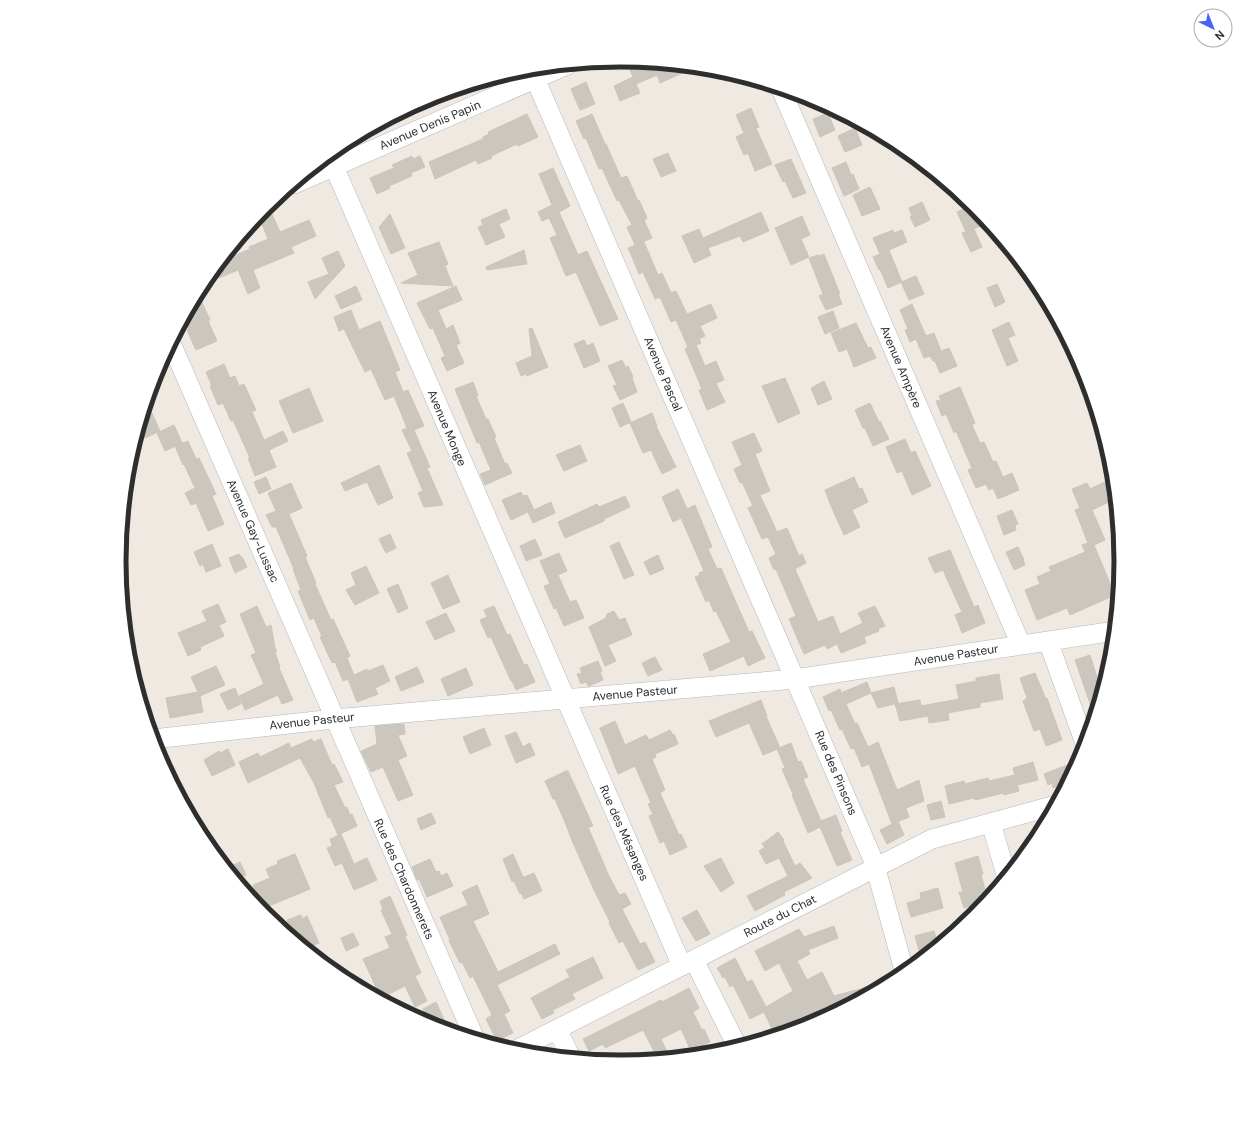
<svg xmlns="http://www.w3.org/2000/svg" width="1241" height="1123" font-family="'DM Sans',sans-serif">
  <rect width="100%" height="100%" fill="#efe9e1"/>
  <path fill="#cbc7bf" stroke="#cbc5ba" d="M651,63L696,67L660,83L657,75L636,84L640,93L620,101L614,86L633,77L635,81L630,70L645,64L646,66Z
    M586,82L595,104L580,110L571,89Z
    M751,108L759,127L756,128L772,164L755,171L748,153L744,155L736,137L744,133L736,115Z
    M828,113L835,130L820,137L813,119Z
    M527,114L538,137L518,146L517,144L491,156L492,158L478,164L476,160L435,179L429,162L483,139V137L489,134L488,132Z
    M592,114L605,144H606L621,178L627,176L638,201L639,200L647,218L644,220L652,238L635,245L627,227L632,225L622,206L619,200L617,201L602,168L599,169L586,138L584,139L576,121Z
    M855,128L862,145L845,152L838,136Z
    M668,153L676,171L661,177L653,159Z
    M412,156L413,159L420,156L425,167L411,173L412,176L389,186L390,188L377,194L370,178L394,168L392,165Z
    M791,159L806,193L793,198L785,181L783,182L775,165Z
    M846,162L851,175L853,174L859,189L844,196L832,168Z
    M553,168L570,206L559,212L578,255L587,251L618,319L600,326L576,272L566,276L550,238L557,235L549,218L542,221L538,212L552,205L539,174Z
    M870,187L880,209L862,216L853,195Z
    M922,202L930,220L915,227L910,217L912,216L909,208Z
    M972,205L981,226L966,232L957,212Z
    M506,209L510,219L499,224L505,237L486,245L478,227L483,225L481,220Z
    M761,212L769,231L743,242L740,236L708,248L711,255L694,263L682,236L699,229L703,238Z
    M272,214L280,232L309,220L316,236L291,247L294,253L253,270L260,288L248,294L238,270L219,278L215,269L220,262L250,249L249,247L268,239L260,219Z
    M390,214L405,248L391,254L379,227Z
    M802,216L810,235L801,239L809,257L791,265L775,228Z
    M974,229L982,247L971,252L962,233Z
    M893,230L894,233L902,230L907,242L889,250L902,282L888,288L880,269L879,270L873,257L880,254L873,238Z
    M439,242L448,264L445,266L453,286L401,283L418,275L408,253Z
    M644,242L658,275L662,273L671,293L676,291L687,314L711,304L717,318L700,326L705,336L699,339L701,343L696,345L705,366L716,361L724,380L716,383L725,402L707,410L699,390L702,389L685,349L688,347L676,320L671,322L660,297L655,299L643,272L639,274L630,252L628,248Z
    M524,250L527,264L487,270L486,267Z
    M338,251L345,266L315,299L308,282L329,274L322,258Z
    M824,254L840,294H838L842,304L826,310L819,296L823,294L809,258L818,255L820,256Z
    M916,276L924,294L909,300L901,282Z
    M997,284L1005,302L995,307L987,288Z
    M356,286L362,300L341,309L335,296Z
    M456,286L462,300L438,310L446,329L453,325L460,343L456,345L464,363L447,371L441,358L445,356L433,328L430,329L417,303Z
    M197,295L200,301L201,300L210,320L208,321L217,341L196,350L187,330L189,329L184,319Z
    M912,304L926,336L934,333L941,351L949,348L957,366L940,373L935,361H933L930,356L924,358L916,339L910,342L905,330L908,329L900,310Z
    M351,310L359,330L380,321L400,370L395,372L403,392L408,390L424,426L414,430L430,467L427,468L443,505L424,507L418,493L423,491L407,453L412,451L402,430L407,428L394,396L385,400L371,369L365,372L344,329L339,331L334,317Z
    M833,311L839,328L825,334L818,317Z
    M1009,322L1015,335L1008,338L1018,361L1007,366L992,330Z
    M856,323L868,348L871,347L876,358L854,367L847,349L839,352L831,333Z
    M532,328L548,367L527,376L526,374L521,376L516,363L532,356L529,329Z
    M584,340L587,346L593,343L600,361L584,368L574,344Z
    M622,360L626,368L628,366L633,377L632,378L637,392L620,400L613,386L617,385L608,366Z
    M224,364L230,378L235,376L239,386L244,384L256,410L252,412L264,440L283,431L288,441L269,450L276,467L255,476L248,458H250L233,420L231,421L223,403L218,405L210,386H212L206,372Z
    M785,378L800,413L778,423L762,386Z
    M824,381L832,399L818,405L811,388Z
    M473,382L478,395L476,396L486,419H488L496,437L494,438L505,464L507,463L512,473L485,485L480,474L491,470L479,442L477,443L455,389Z
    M960,387L975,423L972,425L980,443L984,442L993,462L996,461L1003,477L1012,473L1019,490L998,499L993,488L989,490L986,484L976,488L968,470L972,468L956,431L954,433L946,414L942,416L936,401L941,400L939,396Z
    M309,388L323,421L293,433L279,401Z
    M147,402L160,431L145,438L140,427Z
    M623,403L631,422L620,427L612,408Z
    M870,403L879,422L880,421L889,439L873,446L865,428H863L855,410Z
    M652,413L657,426H656L676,467L662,474L651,450L643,453L630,423Z
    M174,425L182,443L165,451L157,433Z
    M754,433L762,451L755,454L770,491L760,495L777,532L787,528L799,556L802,554L806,563L795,569L818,622L833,616L840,634L863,623L858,613L875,606L885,626L878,629L879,631L864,637L866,643L841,653L837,644L827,649L825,645L804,654L789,619L796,616L776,569L774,570L769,558L776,554L768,537L762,539L748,508L753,506L742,482L740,483L734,469L742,465L732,442Z
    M905,439L911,453L915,451L931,486L912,495L902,471L897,473L886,447Z
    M188,441L196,459L199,458L210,481L216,494L212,496L224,524L208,531L196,503L191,505L185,493L195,488L184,464L183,465L175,446Z
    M580,445L587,461L564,471L556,455Z
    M379,465L393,498L378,505L367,482L345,491L341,483Z
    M266,477L271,489L259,494L254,482Z
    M854,477L859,489L862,488L868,502L852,510L860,527L844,535L831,506L825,490Z
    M1107,481L1112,494L1106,496L1109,502L1092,510L1105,540L1094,545L1115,595L1070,615L1067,608L1037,620L1025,590L1040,584L1037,577L1051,571L1049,567L1085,552L1082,545L1088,543L1075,510L1080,508L1072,489L1087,483L1090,489Z
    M291,483L302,508L289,514L307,556L305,557L316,583L315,584L331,620L333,619L350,656L347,658L354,675L367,669L368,671L383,665L390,681L375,688L378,694L357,702L348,679L343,681L335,662L332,663L320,637H322L314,618L310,620L298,591L301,590L293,569H294L276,527H272L266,515L276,511L268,493Z
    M678,489L687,509L695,505L712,547L708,549L717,569L721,568L749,632L752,631L765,658L748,666L744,656L710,671L703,654L731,642L716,611L714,612L709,600L706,602L695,577L700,575L699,573L704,571L681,518L673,522L662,497Z
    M521,492L523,496L527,495L534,510L551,502L555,513L533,523L528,512L511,520L502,500Z
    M625,496L630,507L604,519V521L565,538L558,522L597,504L599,507Z
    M1012,510L1018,524L1015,525L1016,530L1004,535L997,516Z
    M390,534L396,548L386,553L379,539Z
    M535,539L542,555L526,561L520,546Z
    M619,542L634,575L624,579L610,546Z
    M212,544L221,566L206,572L203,564L200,566L194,552Z
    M1018,547L1024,560H1023L1025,565L1014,570L1006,552Z
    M950,550L974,607L978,605L985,623L962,633L955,615L962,612L946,577L943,570L935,573L928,558Z
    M559,553L567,571L558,575L570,602L576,600L584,618L564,626L556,608L554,609L544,586L550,584L540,561Z
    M239,554L241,557H242L247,567L235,573L229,558Z
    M658,555L664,569L650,575L644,562Z
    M366,566L379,593L355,605L346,590L356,585L351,573Z
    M448,575L460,602L443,609L431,583Z
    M398,584L408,608L398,613L387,589Z
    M218,604L226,622L219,625L224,636L200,647L201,650L188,656L178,633L207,621L202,611Z
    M257,606L266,627L271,625L275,648L277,651L275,652L280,667L279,668L293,700L282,704L278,695L245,710L239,696L264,684L251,655L256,653L240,614Z
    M494,606L507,635L510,634L524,665L527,664L535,682L516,690L512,681H511L491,637L488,638L480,620L487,617L484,610Z
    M614,611L619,620L625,618L632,635L608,645L616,661L605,666L589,627L606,618L607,614Z
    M446,613L455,631L435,640L426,622Z
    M1090,655L1102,693L1095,718L1075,660Z
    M655,657L662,670L648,676L642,663Z
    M598,661L602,671L600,672L603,680L589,686H588L586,682L581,684L577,674L582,673L580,668Z
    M216,666L225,685L200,696L203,712L170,718L166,698L198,692L191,677Z
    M417,667L424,682L401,691L395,677Z
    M466,668L473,685L448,696L441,679Z
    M1035,673L1046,699L1047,698L1062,740L1046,746L1040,729L1034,731L1023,701L1027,698L1020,678Z
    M999,674L1003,699L980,703V707L948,713L949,720L929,723L928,716L900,721L895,704L920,700L921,706L959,699L956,685L976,681V678Z
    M867,682L871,693L846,704L855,724L857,723L868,747L878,742L897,790L919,780L924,801L906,808L909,817L892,824L869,764L862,767L854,748L851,749L842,729L840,730L831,710L829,711L823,697L840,689L841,693Z
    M894,687L898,703L878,708L871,693Z
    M235,688L241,704L228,710L220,694Z
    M761,700L767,716H766L780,748L763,755L749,723L716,737L709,721Z
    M615,721L625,745L646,735L649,740L670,730L673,735L674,734L678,744L655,754L656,757L652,759L665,790L660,793L679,835L681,834L687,847L670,855L664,841L660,843L649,816L653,814L648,804L651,803L635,766L618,774L600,728Z
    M404,724L405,734L398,735L407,756L398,760L413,795L398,801L383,767L371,772L361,751L377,744L375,726Z
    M484,728L491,745L470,754L463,737Z
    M516,732L523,747L530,743L535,755L516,763L505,736Z
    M312,739L313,742L321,739L332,765L334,764L343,782L334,785L345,808L347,807L350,815L352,814L357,826L338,835L330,817L328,818L314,783L300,758L248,783L239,762L258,753L260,757L289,743L291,748Z
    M791,743L798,762L801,761L808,777L803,779L821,821L836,815L842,831L840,832L852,860L837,866L820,827L808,833L792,795L793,794L782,769L785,768L777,749Z
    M228,749L235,765L212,776L204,760L219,751L220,753Z
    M1033,762L1038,780L1017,785L1019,791L1004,795L1003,793L975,800L974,798L949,804L945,786L964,781L965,784L988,778L989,781L1015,775L1013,768Z
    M1070,764L1073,773L1068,782L1053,788L1052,783L1048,785L1044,774Z
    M566,771H568L593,826L588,827L608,874L619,895L625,893L631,904L622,909L640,944L645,942L655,962L638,970L623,941L619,943L609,923L610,922L594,890L570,836L567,827L555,799H553L545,781Z
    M941,801L945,817L931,820L927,805Z
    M431,813L436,823L421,830L417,819Z
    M898,821L904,835L887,844L880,830Z
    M778,832L784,840L783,841L795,866L800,863L812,878L784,892L785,895L755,911L747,896L788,876L779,858L766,864L759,851L765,847L762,844Z
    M341,834L354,864L367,858L377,880L354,890L342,863L335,866L327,848L332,846L330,839Z
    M295,854L310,889L264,908L253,885L270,878L266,869L278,864L277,861Z
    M513,854L523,877L512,882L503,859Z
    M978,856L983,874L981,875L988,900L964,908L959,892H963L955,863Z
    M721,858L734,883L721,892L704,866Z
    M430,859L436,872L439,871L441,876L447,873L453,886L427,897L419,879L417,880L412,867Z
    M240,862L246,875L236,880L227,868Z
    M534,873L542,891L524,899L521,893L520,894L514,881Z
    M477,885L489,914L473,921L498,972L555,944L560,954L497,985L510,1011L504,1014L513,1033L497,1041L486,1019L492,1015L473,976L470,978L462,962L460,963L449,941L450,940L440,917L468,905L462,892Z
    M938,888L943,908L911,917L907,903L921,899L920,893Z
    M390,896L407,935L405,936L421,973L415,976L427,1001L415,1007L405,986L381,998L363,959L390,948L385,937L392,934L381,910L383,909L380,901Z
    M697,910L710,934L696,941L682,918Z
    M301,915L302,919L307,916L319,943L306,949L295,940L287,920Z
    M834,926L838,938L808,950L810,954L797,961L807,980L822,972L834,996L882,983L884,987L834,1014L833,1011L811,1017L813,1021L805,1025L806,1027L784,1033L776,1030L773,1031L764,1012L750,1019L733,985L730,987L725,977L723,978L717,968L735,958L747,982L752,980L766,1007L793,991L779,963L765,971L755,951L799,929L804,937Z
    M934,931L938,946L933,950L920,954L915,936Z
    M353,933L359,945L346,951L341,938Z
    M593,957L603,978L572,994L575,999L553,1010L554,1013L542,1019L531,998L570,977L566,970Z
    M689,988L699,1008L693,1012L702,1030L704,1029L710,1042L691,1051L681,1029L661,1039L670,1058L658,1059L643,1030L605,1048L603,1044L589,1051L583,1039L661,1000L662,1002Z
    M436,1002L446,1024L437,1027L430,1025L423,1009Z"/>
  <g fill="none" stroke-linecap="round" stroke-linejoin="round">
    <g stroke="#b4b7c1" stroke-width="20">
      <path id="minor" d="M531,69L874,862L905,974
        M781,89L1021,645
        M329,155L682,966
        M294,184L567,65
        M171,343L475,1039
        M1048,641L1086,746
        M153,739L334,719L795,679L1115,631
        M991,823L1007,878
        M694,960L738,1048
        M557,1029L571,1058
        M514,1051L932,839L1056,805"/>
    </g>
    <use href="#minor" stroke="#fff" stroke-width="19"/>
  </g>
  <g text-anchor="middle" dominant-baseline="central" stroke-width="3" stroke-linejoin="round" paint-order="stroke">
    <g font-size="12" fill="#2e2e2e" stroke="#fff">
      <text transform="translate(430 125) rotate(-23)">Avenue Denis Papin</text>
      <text transform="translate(901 367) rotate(67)">Avenue Ampère</text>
      <text transform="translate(663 374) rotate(67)">Avenue Pascal</text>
      <text transform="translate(447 428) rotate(67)">Avenue Monge</text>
      <text transform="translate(253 531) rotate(66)">Avenue Gay-Lussac</text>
      <text transform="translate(956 655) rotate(-9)">Avenue Pasteur</text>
      <text transform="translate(635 693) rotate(-5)">Avenue Pasteur</text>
      <text transform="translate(312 721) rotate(-6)">Avenue Pasteur</text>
      <text transform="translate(836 773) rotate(67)">Rue des Pinsons</text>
      <text transform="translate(624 833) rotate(66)">Rue des Mésanges</text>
      <text transform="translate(404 879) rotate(66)">Rue des Chardonnerets</text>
      <text transform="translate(780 916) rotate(-27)">Route du Chat</text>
    </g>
  </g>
  <path d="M0 0H1241V1123H0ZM126 561a494 494 0 1 1 988 0a494 494 0 1 1-988 0Z" fill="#fff" fill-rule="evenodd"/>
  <path fill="none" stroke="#2e2e2e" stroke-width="5" d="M126 561a494 494 0 1 1 988 0a494 494 0 1 1-988 0Z"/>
  <g transform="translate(1213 28) rotate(137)"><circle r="19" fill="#ffffff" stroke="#ababab"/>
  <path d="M0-3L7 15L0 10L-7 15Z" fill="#4264fb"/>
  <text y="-6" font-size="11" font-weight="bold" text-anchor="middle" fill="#2e2e2e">N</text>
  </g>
</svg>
